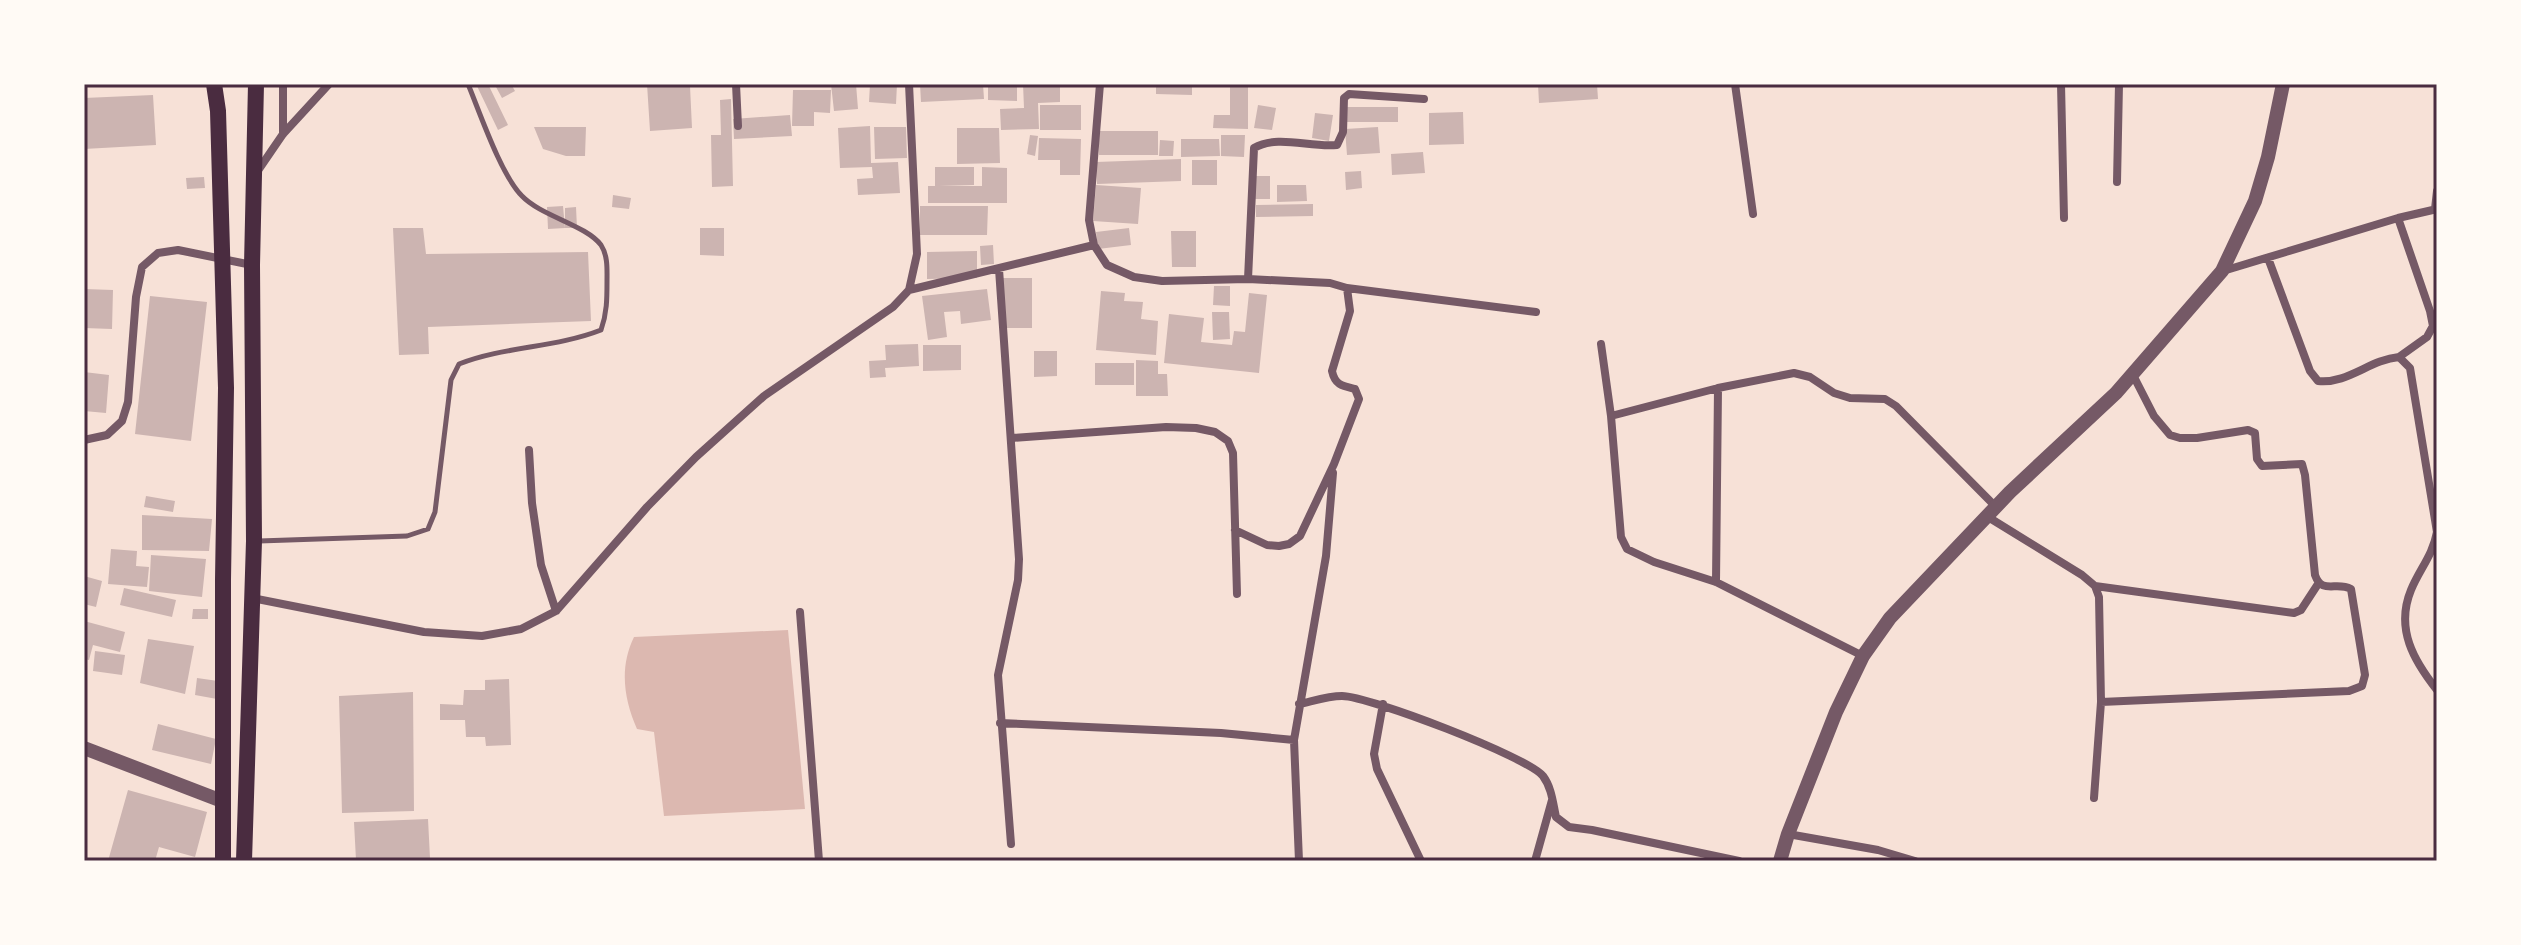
<svg xmlns="http://www.w3.org/2000/svg" width="2521" height="945" font-family="Karla,sans-serif">
  <rect width="100%" height="100%" fill="#f7e1d7"/>
  <path fill="#dcb8b0" d="M788,630L805,809L664,816L654,732L637,729C624,699 619,668 634,637Z"/>
  <path fill="#ccb4b1" d="M476,84H488L508,125L498,130Z
    M500,84H511L515,91L502,98L496,87Z
    M647,84L690,86L692,128L650,131Z
    M831,84H856L858,109L834,111Z
    M870,84H897L896,104L869,102Z
    M920,84H983L984,99L921,102Z
    M988,84H1017V101L988,100Z
    M1023,84H1060V102L1038,103L1039,129L1001,130L1000,109L1024,108Z
    M1126,84H1192V95L1156,94V87H1126Z
    M1230,84H1248V129L1213,128L1214,115H1230Z
    M1538,84H1597L1598,99L1539,103Z
    M793,90H831L830,113L814,112V126H792Z
    M153,95L156,145L84,149V98Z
    M731,99L733,186L712,187L711,135H721L720,100Z
    M1040,105H1081V130H1040Z
    M1258,105L1276,108L1272,130L1254,128Z
    M1340,107H1398V122H1340Z
    M1463,112L1464,144L1429,145V113Z
    M1315,113L1333,115L1329,141L1312,138Z
    M790,115L792,136L734,139L733,119Z
    M870,126L871,163L898,162L900,193L858,195L857,179L873,178L872,167L840,168L838,128Z
    M534,127H586L585,156H566L543,149Z
    M874,127H906L907,158L875,159Z
    M1378,127L1380,153L1347,155L1345,129Z
    M957,128H999L1000,163L957,164Z
    M1099,131H1158V155H1099Z
    M1030,135L1038,136L1035,156L1027,154Z
    M1221,135H1245L1244,157L1221,156Z
    M1039,138L1081,139L1080,175H1060V160H1038Z
    M1181,139H1219L1220,156L1181,157Z
    M1160,140L1174,141L1173,156H1159Z
    M1423,152L1425,173L1392,175L1391,154Z
    M1181,159V181L1097,184L1096,162Z
    M1192,160H1217V185H1192Z
    M935,167H974V185L939,186H982V167L1007,168V203H928V186H935Z
    M1361,171L1362,188L1346,190L1345,172Z
    M1249,176H1270V199H1249Z
    M204,177L205,188L187,189L186,178Z
    M1096,185L1141,188L1138,224L1093,221Z
    M1277,185H1306L1307,201L1277,202Z
    M613,195L631,198L629,209L612,207Z
    M1313,204V216L1256,217V205Z
    M563,206L565,228L548,229L547,207Z
    M920,206H988L987,235H920Z
    M576,207L577,228H565V208Z
    M393,228H423L426,254L588,252L591,321L428,327L429,354L399,355Z
    M700,228H724V256L700,255Z
    M1129,228L1131,245L1098,249L1096,232Z
    M1171,231H1196V267H1172Z
    M993,245L994,264L981,265L980,246Z
    M977,251V278L927,279V252Z
    M1001,278H1032V328H1001Z
    M1214,286H1230V306L1213,305Z
    M84,289L113,290L112,329L84,328Z
    M987,289L991,320L961,324L960,311L944,312L947,337L928,340L922,296Z
    M1101,291L1125,293L1124,301L1143,302L1141,319L1158,321L1156,355L1096,350Z
    M1249,293L1267,295L1259,373L1164,363L1169,314L1204,318L1201,342L1232,345L1234,331L1245,332Z
    M150,296L207,302L191,441L135,434Z
    M1212,312H1229L1230,339L1213,340Z
    M918,344L919,366L885,368L886,377L870,378L869,361L886,360L885,345Z
    M923,345H961V370L923,371Z
    M1034,351H1057V376L1034,377Z
    M1136,360L1158,361V374H1167L1168,396H1136Z
    M1095,363H1134V385H1095Z
    M84,372L109,375L106,413L84,411Z
    M146,496L175,501L173,512L144,507Z
    M142,515L212,519L209,551L142,550Z
    M111,549L137,551L136,566L149,567L147,587L108,584Z
    M151,555L206,559L202,597L149,591Z
    M84,576L102,581L96,607L84,604Z
    M124,588L176,600L172,617L120,605Z
    M193,609H208V619H192Z
    M84,621L125,632L120,652L93,645L89,660L84,659Z
    M148,639L194,646L185,694L140,683Z
    M95,651L125,655L122,675L93,671Z
    M197,678L218,681L217,699L195,695Z
    M509,679L511,745L486,746L485,737H466L465,720H440V704L463,705L464,690H485V680Z
    M413,692L414,811L342,813L339,696Z
    M158,724L216,739L211,764L152,750Z
    M128,790L207,812L195,857L159,847L155,861H108Z
    M428,819L430,858L356,860L354,822Z"/>
  <g fill="none" stroke-linecap="round" stroke-linejoin="round">
    <path stroke="#755966" stroke-width="5" d="M259,541L407,536L428,529L435,512L451,380L459,364C505,346 555,348 601,330C607,313 607,299 607,281C607,269 608,256 601,245C586,225 541,216 522,196C501,175 480,113 468,84"/>
    <path stroke="#755966" stroke-width="8" d="M736,84L738,126
      M1100,84L1089,220L1094,245L1107,265L1134,277L1162,281L1248,279L1330,283L1347,288L1350,311L1332,371C1335,385 1342,386 1355,389L1359,399L1334,464L1300,536L1289,544L1279,546L1267,545L1235,530
      M1735,84L1753,214
      M2061,84L2064,218
      M283,134V84
      M257,172L283,134L329,84
      M2117,182L2119,84
      M2435,209L2437,191
      M2398,218L2430,311L2433,326L2427,337L2399,357
      M2268,258L2310,371L2318,381C2348,384 2369,360 2399,357L2410,368L2437,532C2433,555 2419,570 2411,590C2395,629 2414,661 2437,690
      M999,269L1019,559L1018,580L998,675L1011,844
      M2223,271L2398,218L2437,209
      M1248,279L1254,148C1278,134 1310,148 1337,145L1343,132L1344,98L1349,94L1424,99
      M1347,288L1536,312
      M909,290L1094,245
      M1601,344L1611,416L1621,537L1627,549L1654,562L1716,582L1863,656
      M1611,416L1718,388L1794,373L1810,377L1834,393L1850,398L1885,399L1896,406L1996,507
      M1011,438L1166,427L1196,428L1215,432L1228,441L1233,453L1237,594
      M84,440L107,435L122,421L128,402L136,297L142,267L158,253L178,250L252,265
      M529,450L532,503L541,565L556,611
      M1988,517L2082,575L2095,586L2099,597L2101,702L2094,798
      M1716,582L1718,388
      M2095,586L2294,613L2301,610L2318,584
      M252,598L424,632L482,636L521,629L556,611L647,507L696,457L764,396L893,307L909,290L917,254L909,84
      M800,612L819,861
      M2101,702L2349,691L2362,686L2365,675L2351,589C2336,581 2322,595 2315,575L2305,475L2302,464L2262,466L2257,459L2255,433L2248,430L2197,438H2180L2170,435L2154,416L2133,375
      M1299,704C1313,701 1328,696 1342,696C1369,696 1528,757 1543,776C1552,788 1553,804 1556,817L1569,827L1592,830L1739,861
      M1383,704L1374,754L1377,769L1421,861
      M1000,723L1221,733L1294,740
      M1788,834L1878,850L1915,861
      M1299,861L1294,740L1326,556L1333,473
      M1535,861L1552,800"/>
    <path stroke="#755966" stroke-width="14" d="M84,748L222,801
      M1780,861L1788,834L1836,712L1863,656L1890,618L2010,492L2116,393L2222,271L2255,201L2268,157L2283,84"/>
    <path stroke="#4a2c40" stroke-width="16" d="M214,84L218,111L226,388L223,580V861
      M244,861L254,541L252,265L256,84"/>
  </g>
  <rect width="2521" height="945" fill="none" stroke="#fffaf5" stroke-width="172"/>
  <rect x="86" y="86" width="2349" height="773" fill="none" stroke="#4a2c40" stroke-width="3"/>
</svg>
